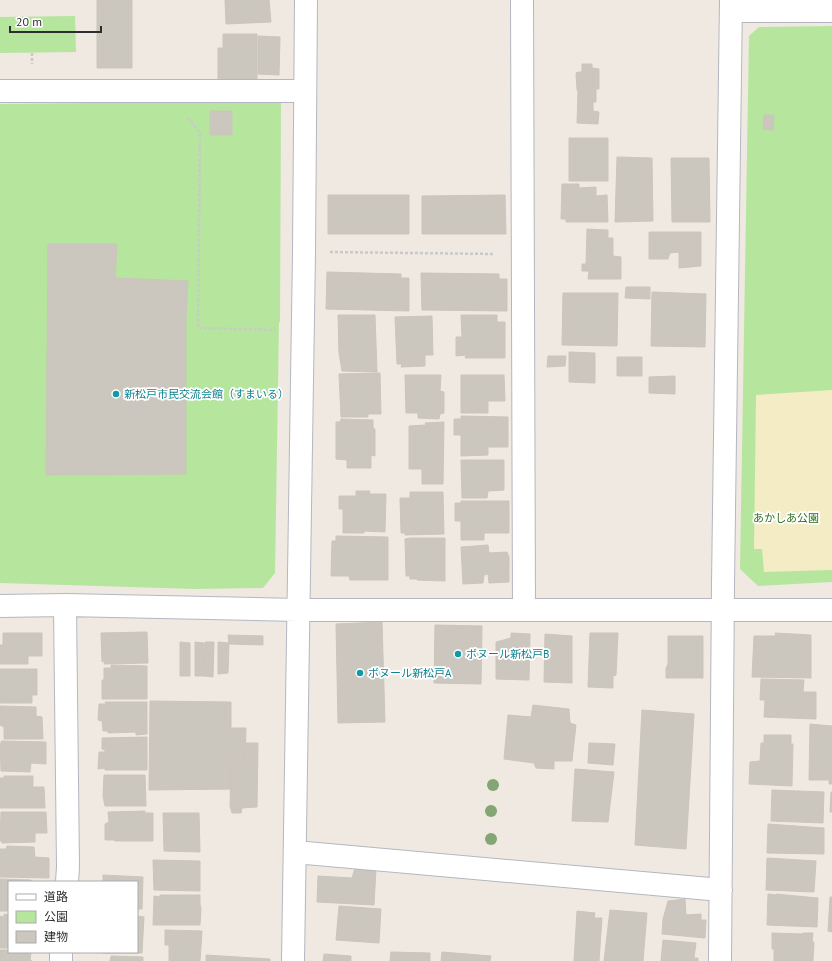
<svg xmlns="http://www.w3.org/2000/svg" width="832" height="961" font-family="'PT Sans','Noto Sans JP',sans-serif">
  <rect width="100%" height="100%" fill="#efe9e1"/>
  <path fill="#b6e59e" d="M75,16L76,52L0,53V17Z
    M832,26V582L758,586L740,569L749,36L759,27Z
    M281,101L280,322H279L275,573L263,588L195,589L0,583V104Z"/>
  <path fill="#f3ecc5" d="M832,390V570L764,572L762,549H754L756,395Z"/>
  <path fill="#cbc7bf" stroke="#cbc5ba" d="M97,0H132V68H97Z
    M225,0H269L271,22L226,24Z
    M223,34H257V79H218V48H223Z
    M258,36L280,37L279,75L258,74Z
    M582,64H592V68L599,69V89H596V102H593V111L599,112L598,124L577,123L578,91L577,90L576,73L579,72H582Z
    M210,111H232V135H210Z
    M764,115H774L773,130L763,129Z
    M569,138H608V181H569Z
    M617,157L652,158L653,221L615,222Z
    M671,158H709L710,222H672Z
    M562,184H579V188L596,187V196L607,195L608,222H566V219H561Z
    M328,195H409V234H328Z
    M505,195L506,234H422V196Z
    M587,229L608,230V238H613V256L621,257V279H588L589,271H582V264H586Z
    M649,232H701V266L679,268V252L670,253L668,259H649Z
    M48,244H117L115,278L188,281L186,314V474L46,475Z
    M327,272L401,274V278H409V311L326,309Z
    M421,273L499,274V279H507V311L422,310Z
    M626,287H650V299L625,298Z
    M652,292L706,294L705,347L651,346Z
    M563,293H618L617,346L562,345Z
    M338,315H375L377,372L342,371L339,353Z
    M461,315H497V322H505V358H465L466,355L456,356V337H462Z
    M432,316L433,355H425V366L401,367L402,364H397L395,317Z
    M569,352L595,353V383L569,382Z
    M548,356H566L565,366L547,367Z
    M617,357H642V376H617Z
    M380,373L381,414H368V417H341L339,374Z
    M405,375H441L440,391L444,392V413L440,414L439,419L418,418V413H406Z
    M461,375H504L505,401H488V413H461Z
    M675,376V394L649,393V377Z
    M461,416L508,417V447H488V455L461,456V435H454V419H461Z
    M341,419L373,420V428L375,429V456L371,455V468H347V460L336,459V422H340Z
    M444,422L443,484H422V469H409V426L426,425L425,423Z
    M461,460H504V490L488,491L487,498H462Z
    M356,491H370L369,494H386L385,532L364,531V533H343V509H339V496H356Z
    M410,492H443L444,534L405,535V533H401L400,498H410Z
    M461,501H509V533H484V540H461V521H455V503H461Z
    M336,536L388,537V580H350L349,576H331L332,541H336Z
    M410,538H445V581L417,580V579H410V576H406L405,539Z
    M488,545L489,553L507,552L509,557V582L489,583L488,574L484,575L483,583L463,584L461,547Z
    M382,622L385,722L338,723L336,624Z
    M435,625L482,626L481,684L434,683Z
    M147,632L148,663L104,664L105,661L102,662L101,633Z
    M3,633H42V656H28V664H0V645H3Z
    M511,633L530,634L529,680L496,679V642L511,638Z
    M590,633H618L616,675L613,676V688L588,687Z
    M775,633L811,635V678L752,677L754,636H776Z
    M545,634L572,636V683L544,682Z
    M228,635L263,636V645L229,644Z
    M668,636H703V678H666V668L668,664Z
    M180,642L190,643V676H180Z
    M195,642L204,643V676H195Z
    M205,642H214L213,677L204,676Z
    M218,642L229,643L228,673L218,674Z
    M111,665L147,666V699H102V680H104V668H111Z
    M0,669H37V695H32V703H0Z
    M761,679L804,680L803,692H816V719L764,717L765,700H760Z
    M150,701L231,702V728H246L245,765H231V789L149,790Z
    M105,702H147V734L136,735V732L108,733V731H103L102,721L98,720L99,704H106Z
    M533,705L569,709L570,723L576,725L572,761H554V769L536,768L534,763L504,759L508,715L531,717Z
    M0,706L36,707V716L42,717L43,739H4V727L0,725Z
    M642,710L694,714L686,849L635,845Z
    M810,724L832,726V784H829V780H809Z
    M764,735H791V744H793L792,786L749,784L750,762L760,761L761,743H764Z
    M147,737V770H105V768L98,769L99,752H105V750L102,749V738Z
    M1,741L46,742V764L31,763L30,772L1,771L0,743H2Z
    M245,743H258L257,807L242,808L241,813H232L230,806L231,765H245Z
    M589,743L615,744L613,765L588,763Z
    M575,769L614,772L608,822L572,821Z
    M104,775H145L146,806H105L103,796Z
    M4,776H33V787H44L45,808H0V778H4Z
    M772,790L824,792L823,823L771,821Z
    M831,792H832V812H830Z
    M145,811V813H153V841H115L114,840H105V824L109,822L108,812Z
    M1,812H46L47,833H35V842L2,843V841H0Z
    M163,813H199L200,852L164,851Z
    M768,824L824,828V854L767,853Z
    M7,846L34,847L35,857L49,858V878L0,877V849H6Z
    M767,858L816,861L814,892L766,890Z
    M153,860L200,861V891L154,890Z
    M355,868L376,869L374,905L317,902L318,876L352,878Z
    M103,875L143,877L142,909H137V882H103Z
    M0,879L31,880V882H9V911H0Z
    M768,894L776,895V894L786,895L818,898L817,927L767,925Z
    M160,895H200V904L201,909L200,925H153L154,896L160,897Z
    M830,897H832V932L828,931Z
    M685,899L686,915L701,914V920H706L705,938L662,934L663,919L668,901Z
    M339,906L381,909L379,943L336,940Z
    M610,910L647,913L643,961H604Z
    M577,911L595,913L594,918H602L599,961H574Z
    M4,914L9,915V948H0V916L4,917Z
    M137,916L144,917L142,953H103L137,952Z
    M165,930L202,931L200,961H169V945H165Z
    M772,933L803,934V933H813L812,942H814L813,961H774V949H772Z
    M663,940L696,943L694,958H698V961H661Z
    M0,950H9V952H31L30,961H32H0Z
    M391,952L430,953V961H390Z
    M442,952L491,956L490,961H441Z
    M324,954L351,956V961H323Z
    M206,955L270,959V961H206Z
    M111,956L143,957V961H110Z"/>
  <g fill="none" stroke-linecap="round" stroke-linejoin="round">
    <g stroke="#b4b7c1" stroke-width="24">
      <path id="minor" d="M522,0L524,610
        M731,11H832
        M0,91H305
        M65,605L68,867L67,882
        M0,606L65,605L298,610H832
        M295,852L721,890
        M61,961V952
        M293,961L304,252L306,0
        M720,961L723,584L731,0"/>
    </g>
    <path stroke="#c9c9c9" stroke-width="2.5" stroke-dasharray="3 2" stroke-linecap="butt" d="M32,53V64
      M188,118L200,133L198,328L276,330
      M330,252L495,254"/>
    <use href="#minor" stroke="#fff" stroke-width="22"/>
  </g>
  <g fill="#84a574">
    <circle cx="493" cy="785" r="6"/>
    <circle cx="491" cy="811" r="6"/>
    <circle cx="491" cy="839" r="6"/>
  </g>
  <g fill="#0f9aa8" stroke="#fff" stroke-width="1.5">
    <circle cx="116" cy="394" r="4"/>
    <circle cx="458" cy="654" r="4"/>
    <circle cx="360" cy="673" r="4"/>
  </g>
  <g text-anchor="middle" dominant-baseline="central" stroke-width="3.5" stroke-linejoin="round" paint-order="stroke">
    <g font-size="11" fill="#0d838f" stroke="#fff" text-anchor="start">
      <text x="124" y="394">新松戸市民交流会館（すまいる）</text>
      <text x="466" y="654">ボヌール新松戸B</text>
      <text x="368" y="673">ボヌール新松戸A</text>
    </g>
    <g font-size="11" fill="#2c6e1b" stroke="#fff">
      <text x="786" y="518">あかしあ公園</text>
    </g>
  </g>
  <rect x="8" y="881" width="130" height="72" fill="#ffffff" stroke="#ababab"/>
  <rect x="16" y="894" width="20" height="6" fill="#ffffff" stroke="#ababab"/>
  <text x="44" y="901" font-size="12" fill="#2e2e2e">道路</text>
  <rect x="16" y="911" width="20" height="12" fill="#b6e59e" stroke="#ababab"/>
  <text x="44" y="921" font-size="12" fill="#2e2e2e">公園</text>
  <rect x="16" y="931" width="20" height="12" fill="#cbc7bf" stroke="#ababab"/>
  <text x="44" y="941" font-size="12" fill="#2e2e2e">建物</text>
  <path d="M10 26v6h91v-6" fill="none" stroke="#2e2e2e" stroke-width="2"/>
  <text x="16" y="26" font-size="12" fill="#2e2e2e" stroke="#ffffff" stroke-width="3" paint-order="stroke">20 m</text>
</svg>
